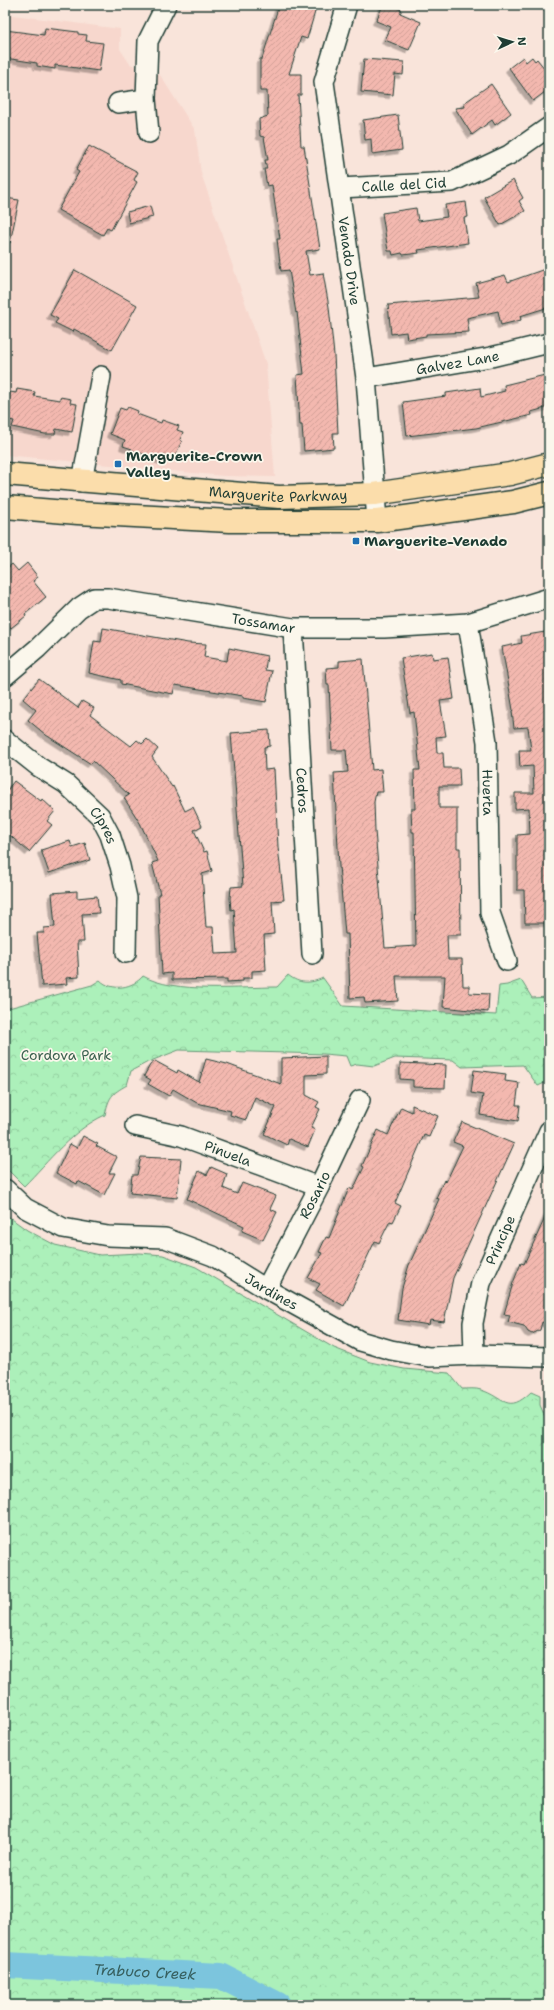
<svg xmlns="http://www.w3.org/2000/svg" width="554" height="2010" font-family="'Shantell Sans',sans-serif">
  <defs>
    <pattern id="forest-crowns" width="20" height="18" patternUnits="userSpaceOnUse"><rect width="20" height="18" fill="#acf0ba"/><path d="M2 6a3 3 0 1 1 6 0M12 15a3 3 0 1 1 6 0" fill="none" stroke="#94cfa0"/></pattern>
    <pattern id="building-hatch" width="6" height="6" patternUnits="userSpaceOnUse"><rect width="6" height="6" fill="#f3b8af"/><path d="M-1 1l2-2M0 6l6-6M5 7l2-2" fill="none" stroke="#d09f97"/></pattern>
    <filter id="shadow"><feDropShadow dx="-3.5" dy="3.5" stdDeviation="0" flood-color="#0004"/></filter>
  </defs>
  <rect width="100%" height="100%" fill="#f9e4da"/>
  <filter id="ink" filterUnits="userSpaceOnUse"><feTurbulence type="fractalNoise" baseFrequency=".025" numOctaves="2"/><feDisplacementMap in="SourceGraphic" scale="8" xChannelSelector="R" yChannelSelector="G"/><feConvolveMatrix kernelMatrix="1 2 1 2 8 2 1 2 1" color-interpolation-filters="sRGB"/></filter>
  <g filter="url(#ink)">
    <path fill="#f7d7cd" d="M5,14L120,29V49L130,64L160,75L195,130L201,173L266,364L275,477L224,476L5,455Z"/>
    <path fill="url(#forest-crowns)" stroke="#669677" d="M288,975C299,984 310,984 323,978L343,1006L496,1015L499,986L507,985L521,980L532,998L549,997V1081L538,1086L523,1065L462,1067L453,1060L395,1058L374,1066L357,1064L350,1066L346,1056L324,1054L179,1050L148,1062L131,1071L127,1085C111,1094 109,1097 105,1115C72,1130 49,1161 24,1186L5,1167V1009L92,985L100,980C112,992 133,988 143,976C174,994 241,987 277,987Z
      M5,1214L27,1230L55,1245L100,1255L140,1253L163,1255L196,1267L334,1348L370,1362L404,1369L449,1373L462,1389C468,1389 476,1388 481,1390C504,1397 507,1415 531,1392L540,1396V1405L549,1426V2005H5Z"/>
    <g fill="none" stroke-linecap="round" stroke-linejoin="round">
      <path stroke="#7cc5dd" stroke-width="26" id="s1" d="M5,1965L221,1976L278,2005"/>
    </g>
    <path fill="url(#building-hatch)" stroke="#1f3d34" filter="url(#shadow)" d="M279,5H317L307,39L301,37L289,74H301V95H298L301,146H304L320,249L306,251L310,275L323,273L329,307L334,355L338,433H333L334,448L304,451L302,425H300L297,375L304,374L297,312L296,313L289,270L281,271L277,239H280L272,185L267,186L264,169H267L265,160H268L264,137L260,136L259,119L268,116L267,91H260V59H262Z
      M383,5H391L402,10L400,13L421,22L409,50L385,40L391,27L376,21Z
      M45,28L78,32V34L87,35L86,41L103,43L99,71L55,65V69L37,66V63L5,58V30L44,35Z
      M523,57L526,62L532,57L535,61L537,59L545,69L549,66V89L533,101L509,68Z
      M364,59L404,62L403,75L395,74L393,95L361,92Z
      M491,84L511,113L495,125L492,120L472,135L455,108L465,107L464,103Z
      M398,115L402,150L372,154L371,139L365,140L363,120Z
      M89,146L138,172L134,180L137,182L111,230L107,228L103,235L58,210L79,172L76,170Z
      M513,180L523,198L519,201L525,211L500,225L484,197Z
      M5,198L19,200L10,243H5Z
      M466,202L468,217L464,218L468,243L418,250L419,253L403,255L402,253L393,255L392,251H388L382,213L416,208L418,221L447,217L445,205Z
      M150,206L153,217L129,223L127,212Z
      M545,269L547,274L549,273V307L520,316L521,320L501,325L498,311L467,318L469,332L426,334V336L407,339L406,332L391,334L388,305L479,297L476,283L505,275L508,282Z
      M75,270L137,305L112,350L74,329L73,332L55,323L58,319L50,315Z
      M549,374V407L531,412L532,415L476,428L407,436L403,402L446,396V393L480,388L481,397L505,391L504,385Z
      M17,389L35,392L34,396L60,400V397L71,399L70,403L77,404L72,432L56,429L55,434H45L12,427L14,421L5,419V411L10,392L16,393Z
      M128,407L138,411L137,414L161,423L162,420L179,426L177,430L183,432L180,440L182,441L174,458L165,455L163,461L131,450L132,449L123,446L125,440L110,434L120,408L126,410Z
      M27,563L38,577L33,581L46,597L25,614L26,616L11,628L5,620V570L12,564L18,571Z
      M103,628L188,643L206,644L204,657L227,661L229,648L267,656L265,670L272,671L266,702L243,698V696L175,685L173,694L121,684V680L89,673L94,641L101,642Z
      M545,632L549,656V923H525L524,890H517V835L530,834L529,808L515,809V793H534L533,766L520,767L519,750H531L528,727L514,728L512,711L513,710L502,647L522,643L521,636Z
      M432,653L433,659L448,657L454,699L440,701L446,736L436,737L437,753H443L444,768H459L460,786H439V808H457V848H460L461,935H447L448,959H462L463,986H469V993L489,994L488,1012L443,1007L445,976H396L398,1001L365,1003L364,997L350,998L348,934H345L339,866L334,773L348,772L346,750H332L329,685H327L326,668L339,667V661L363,659L372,770L381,769L383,792H376L374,802L375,831L385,948L416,946L414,832H412L411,809H415L414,770H420L414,712L410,713L401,658Z
      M39,679L78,708L82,701L94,708L90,715L131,746L137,740L142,744L147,739L158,749L152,757L172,787L173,786L185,811L193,807L202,826L194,830L204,852L207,851L212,871L202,874L206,927H213L215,954L237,953L234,909L231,910L230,898L231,887L243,886L231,733L269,730L270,746L264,747L265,770L274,769L278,847L284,900L272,901L274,934L264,935L266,970L252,971V978H243V981L227,982V979L172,980V973L162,974L158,894H160L152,863L158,861L140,823L124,798L129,795L93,761L91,764L46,735L28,720L36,710L23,699Z
      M14,781L41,801L42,799L55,811L47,821L52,825L29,852L5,831V793Z
      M70,841L72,847L85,843L90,860L49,873L41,850Z
      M77,891V898L97,896L99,913L82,914L84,942H77L79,977L66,978L67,984L42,986L37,933H44V928L55,927L52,893Z
      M326,1056V1074L306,1075V1095L319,1102L316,1107L320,1109L311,1128L315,1130L308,1147L289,1139L287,1145L264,1134L276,1107L255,1097L246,1120L230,1115L231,1111L197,1103L173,1089L169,1096L148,1084L151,1080L144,1076L150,1065L155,1061L177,1073L178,1070L199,1082L206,1059L227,1064L281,1084V1058Z
      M400,1063L446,1065L445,1088L413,1087V1080L400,1079Z
      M474,1070L506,1074L505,1081L519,1083L516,1105H520L518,1121L480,1115L483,1095L471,1093Z
      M412,1105L438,1116L429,1137L424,1135L395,1203L401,1206L393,1222L390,1221L379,1243L375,1241L344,1306L316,1290L320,1284L308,1278L322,1253L319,1252L326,1237L329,1238L349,1188L353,1190L364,1167L362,1166L378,1130L388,1135L401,1107L412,1112Z
      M462,1122L514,1144L453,1278L444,1322L430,1320L429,1325L398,1320L402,1288L409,1265L439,1199L436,1198L444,1180L446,1182L463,1146L453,1142Z
      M83,1136L98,1144L96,1146L117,1157L109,1173H115L104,1195L78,1181L77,1184L56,1173L70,1144L77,1148Z
      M141,1157L181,1159L177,1198L130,1193L132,1175H137Z
      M211,1167L227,1174L223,1188L237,1194L242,1183L276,1196L270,1209L277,1212L263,1240L242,1231L244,1226L187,1199L199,1171L207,1175Z
      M549,1209V1324L542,1322L540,1330L532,1334L528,1332L524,1326L508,1322L510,1315L504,1314L513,1283L521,1263L524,1264Z"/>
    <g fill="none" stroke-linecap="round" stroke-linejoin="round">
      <g stroke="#1f3d34" stroke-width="22">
        <g id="minor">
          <path id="s2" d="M347,5L324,82L366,378L377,521"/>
          <path d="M118,103L146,99"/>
          <path d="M149,133L146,99L148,41L166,5"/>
          <path id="s3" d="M340,188L452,182L509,155L549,127"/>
          <path id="s4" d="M366,378L491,357L549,343"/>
          <path d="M82,482L101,376"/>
          <path id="s5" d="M468,623L487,742L490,913L507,961"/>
          <path id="s6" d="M293,628L312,954"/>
          <path id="s7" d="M5,676L38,648L79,608L94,598H108L293,628H384L468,623L549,598"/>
          <path id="s8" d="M5,740L39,767L66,784L100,816L110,835L120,866L127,898L126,953"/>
          <path id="s9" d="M135,1126L181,1136L319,1187"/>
          <path id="s10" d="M5,1189L25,1208L63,1228L108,1236L165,1238L213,1256L266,1289L360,1341L391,1350L429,1357L474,1355L549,1357"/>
          <path id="s11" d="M266,1289L319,1187L360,1100"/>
          <path id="s12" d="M474,1355L473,1323L481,1283L549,1131"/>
        </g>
      </g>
      <g stroke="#1f3d34" stroke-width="25">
        <g id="major">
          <path id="s13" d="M5,474L279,497L374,494L510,474L549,464"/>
          <path d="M5,507L78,513L230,521H377L513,502L549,493"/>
        </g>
      </g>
      <use href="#minor" stroke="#fbf7ec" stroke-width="19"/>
      <use href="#major" stroke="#fbddab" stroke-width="22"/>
    </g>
  </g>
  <g fill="#1f6fb2" stroke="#fbf7ec" stroke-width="1.5">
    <rect x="114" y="460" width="8" height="8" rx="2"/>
    <rect x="352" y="537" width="8" height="8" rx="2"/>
  </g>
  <g text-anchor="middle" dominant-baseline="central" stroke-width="3.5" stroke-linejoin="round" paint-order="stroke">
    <g font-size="14" fill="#1f3d34" stroke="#fbf7ec">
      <text stroke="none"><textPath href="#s3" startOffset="64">Calle del Cid</textPath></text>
      <text stroke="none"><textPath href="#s2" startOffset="261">Venado Drive</textPath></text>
      <text stroke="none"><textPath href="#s4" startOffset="93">Galvez Lane</textPath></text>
      <text stroke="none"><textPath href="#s13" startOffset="274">Marguerite Parkway</textPath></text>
      <text stroke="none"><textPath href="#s7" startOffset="290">Tossamar</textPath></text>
      <text stroke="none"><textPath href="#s6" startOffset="163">Cedros</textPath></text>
      <text stroke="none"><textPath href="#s5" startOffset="171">Huerta</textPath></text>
      <text stroke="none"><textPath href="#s8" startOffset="132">Cipres</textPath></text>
      <text stroke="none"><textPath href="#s9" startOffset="97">Pinuela</textPath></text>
      <text stroke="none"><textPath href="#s11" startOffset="106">Rosario</textPath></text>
      <text stroke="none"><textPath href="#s12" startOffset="120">Principe</textPath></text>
      <text stroke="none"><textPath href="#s10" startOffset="293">Jardines</textPath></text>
    </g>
    <g font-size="14" font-weight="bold" fill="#1f3d34" stroke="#fbf7ec" text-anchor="start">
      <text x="126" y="456">Marguerite-Crown<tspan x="126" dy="16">Valley</tspan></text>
      <text x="364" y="541">Marguerite-Venado</text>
    </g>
    <g font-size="14" fill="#3b614f" stroke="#fbf7ec">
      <text x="66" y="1055">Cordova Park</text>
    </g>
    <g font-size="15" font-style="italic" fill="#365f5e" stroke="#fbf7ec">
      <text stroke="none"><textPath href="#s1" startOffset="140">Trabuco Creek</textPath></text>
    </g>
  </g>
  <rect width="554" height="2010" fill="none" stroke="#fbf7ec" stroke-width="20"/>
  <rect x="10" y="10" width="534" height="1990" fill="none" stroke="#1f3d34" stroke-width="1.5" filter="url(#ink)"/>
  <g transform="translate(512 42) rotate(86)" stroke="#fbf7ec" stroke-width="3" paint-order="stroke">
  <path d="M0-3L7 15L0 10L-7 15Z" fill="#1f3d34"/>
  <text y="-6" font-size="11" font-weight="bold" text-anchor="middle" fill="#1f3d34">N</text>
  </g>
</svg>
